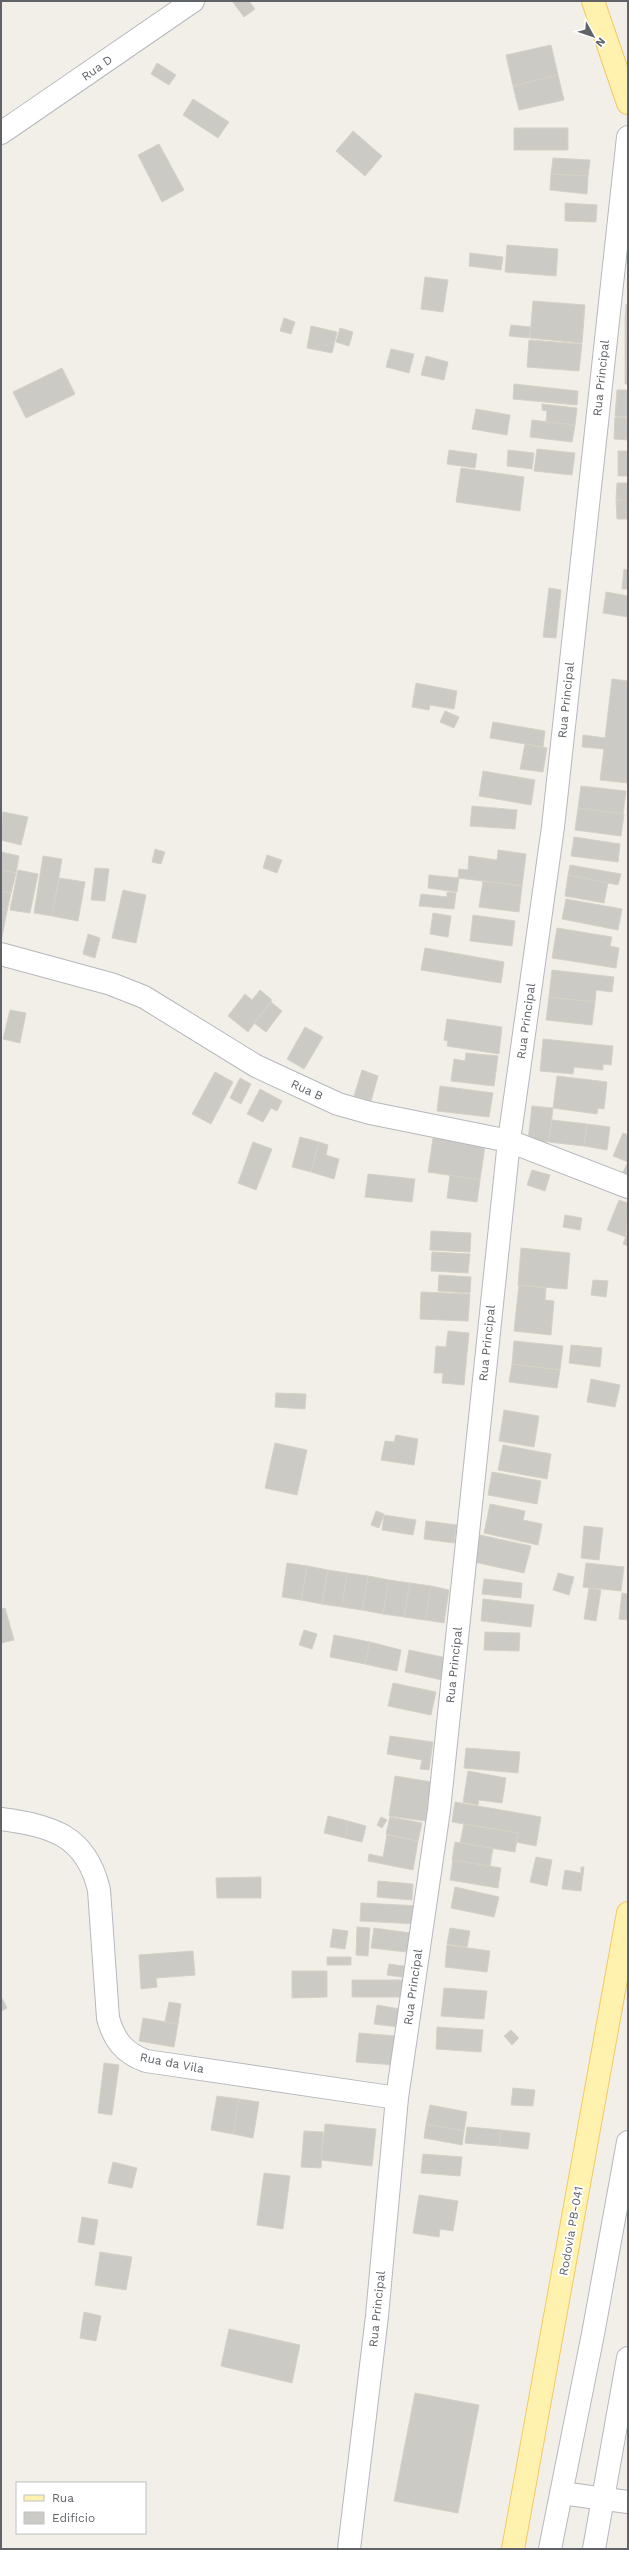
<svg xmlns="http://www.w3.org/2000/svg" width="629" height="2550" font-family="'Work Sans',sans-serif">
  <rect width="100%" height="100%" fill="#f1efe8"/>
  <path fill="#cccac5" stroke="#d6d1c6" d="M232,1H249L255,9L244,17Z
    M551,45L558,75L513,86L506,55Z
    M157,63L176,75L169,85L151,74Z
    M558,75L564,100L519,110L513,86Z
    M193,99L229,122L218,138L183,115Z
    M514,128H568V150H514Z
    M353,131L382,156L365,176L336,151Z
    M159,144L184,190L162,202L138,155Z
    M553,158L590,160L588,176L551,174Z
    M551,174L588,176L587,194L550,190Z
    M565,203L597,205L596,222L565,221Z
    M507,245L558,249L556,276L505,272Z
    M470,253L503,257L501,270L469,266Z
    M425,277L448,280L443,312L421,309Z
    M533,301L585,305L582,343L530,338Z
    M626,304H628V318H625Z
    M284,318L295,322L291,334L280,331Z
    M625,318H628V331H625Z
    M511,325L531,327L529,338L509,336Z
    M311,326L337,332L332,353L307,348Z
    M340,328L353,332L349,346L336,342Z
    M625,331H628V352H625Z
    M529,340L582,344L579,371L527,367Z
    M391,349L414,354L409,373L386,367Z
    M625,352H628V364H625Z
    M426,356L448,362L444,380L421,375Z
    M625,364H628V384H625Z
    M62,368L75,394L26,418L13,392Z
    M514,384L578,391L577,405L513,399Z
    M617,390H628V417L615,416Z
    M542,404L577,408L575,425L546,422L547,411L542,410Z
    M476,409L510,415L507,435L472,429Z
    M615,417L628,418V440L614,439Z
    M532,420L575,425L572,442L530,437Z
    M537,449L575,453L572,475L534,471Z
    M449,450L477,454L475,468L447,464Z
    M508,450L534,453L532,469L507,466Z
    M618,451H628V476H618Z
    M461,468L524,477L520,511L456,502Z
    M617,483H628V501L616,500Z
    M616,500L628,501V519H617Z
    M624,569L628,570V589H622Z
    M549,588L561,590L556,638L543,637Z
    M606,592L628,596V617L603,613Z
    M612,679L628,681V783L600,780L604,749L582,747L583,735L605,738Z
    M416,683L457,691L454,709L430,705L429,710L412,707Z
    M445,711L459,717L454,728L440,722Z
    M493,722L545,731L543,747L490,738Z
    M525,744L547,748L543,772L520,769Z
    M483,771L535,780L531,805L479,796Z
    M581,786L626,791L623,814L578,808Z
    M472,806L517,810L515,829L470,826Z
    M578,808L624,814L621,836L575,830Z
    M3,812L28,817L21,845L1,840Z
    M574,837L620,844L618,862L571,856Z
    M155,849L165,852L161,864L152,862Z
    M498,850L526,854L522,886L458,878L459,869L468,870L469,856L497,860Z
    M1,852L19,856L16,873L1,870Z
    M267,855L282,860L277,873L263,868Z
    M43,856L62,859L52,916L34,913Z
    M570,865L621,874L618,885L568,875Z
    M95,868L109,869L105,901L91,900Z
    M1,870L16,873L11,893L1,891Z
    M18,870L38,874L30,913L10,910Z
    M429,875L459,878L457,892L428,888Z
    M568,875L608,883L604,903L565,896Z
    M59,878L85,882L78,921L52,916Z
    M483,881L522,886L519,912L479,907Z
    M123,890L146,895L136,943L112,938Z
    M1,891L11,893L7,911L1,909Z
    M447,892L456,893L454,909L419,906L421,894L447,897Z
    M566,899L622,909L618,930L562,919Z
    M1,909L7,911L2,937H1Z
    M433,913L451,916L448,937L430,934Z
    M473,915L515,921L512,946L470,941Z
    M557,928L612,937L610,946L619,948L616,968L552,958Z
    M88,934L100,938L95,958L83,954Z
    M425,948L504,962L501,983L421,970Z
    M552,970L614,977L612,992L596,990L595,1002L549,997Z
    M260,990L272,1000L248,1032L228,1016L245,994L252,1000Z
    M549,997L595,1002L592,1025L546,1020Z
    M271,1002L282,1011L266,1032L254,1023Z
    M10,1010L26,1013L20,1043L3,1039Z
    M447,1019L502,1027L499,1054L447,1046L448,1041L444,1040Z
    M305,1027L323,1037L304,1069L287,1059Z
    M543,1039L613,1046L611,1065L603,1064V1070L574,1067L573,1074L540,1071Z
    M466,1053L498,1056L494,1086L451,1081L454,1059L465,1061Z
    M362,1070L378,1076L371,1101L354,1096Z
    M215,1072L233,1082L211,1124L192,1114Z
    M557,1076L607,1082L604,1109L598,1108L597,1114L553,1108Z
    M240,1078L251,1084L241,1104L230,1098Z
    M440,1086L493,1093L489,1117L437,1111Z
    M260,1089L282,1101L277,1111L271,1108L263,1122L247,1114Z
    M532,1106L553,1108L549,1142L528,1140Z
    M552,1120L587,1124L584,1146L549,1142Z
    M587,1124L610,1127L607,1150L584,1146Z
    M623,1133L628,1135V1162L613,1156Z
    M300,1137L319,1142L311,1172L292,1167Z
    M433,1138L485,1146L480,1180L428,1172Z
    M253,1142L272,1149L256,1190L238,1183Z
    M319,1142L328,1145L326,1155L339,1159L334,1179L311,1172Z
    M628,1162V1175L623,1172Z
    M532,1170L550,1175L545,1191L527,1185Z
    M368,1174L415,1179L412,1202L365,1197Z
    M450,1175L480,1180L477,1202L447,1198Z
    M619,1200L628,1203L626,1237L607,1230Z
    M565,1215L582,1218L580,1230L563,1227Z
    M431,1231L471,1233L470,1252L430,1250Z
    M628,1231V1246L623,1244Z
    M521,1248L570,1253L567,1289L518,1285Z
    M432,1252L470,1254L468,1273L431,1271Z
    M439,1275L471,1277L470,1293L438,1291Z
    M593,1280L608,1281L606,1297L591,1295Z
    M519,1285L546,1288L545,1300L554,1301L551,1335L514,1331Z
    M421,1292L470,1294L468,1321L420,1319Z
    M448,1331L469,1333L464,1385L442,1383L443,1373H434L436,1346L446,1347Z
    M514,1341L563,1346L560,1370L512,1364Z
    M571,1345L602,1348L600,1367L569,1363Z
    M512,1364L560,1370L557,1388L509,1382Z
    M591,1379L620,1385L615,1407L587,1402Z
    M276,1393L306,1394L305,1409L275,1407Z
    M504,1410L539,1416L534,1447L499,1441Z
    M396,1435L418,1439L414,1465L381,1460L385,1441L394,1442Z
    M275,1443L307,1450L297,1495L265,1488Z
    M503,1445L551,1454L547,1479L498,1470Z
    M492,1472L541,1481L537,1504L488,1495Z
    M490,1504L525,1511L523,1520L542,1524L538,1545L484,1533Z
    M376,1511L384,1514L379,1528L371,1525Z
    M384,1515L416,1520L413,1535L382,1530Z
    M426,1521L457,1525L454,1543L424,1539Z
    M584,1526L603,1528L599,1560L581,1558Z
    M480,1535L531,1546L524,1573L474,1562Z
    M287,1563L307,1566L301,1600L282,1597Z
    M586,1563L624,1567L621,1591L583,1587Z
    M307,1566L328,1570L322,1604L301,1600Z
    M328,1570L347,1573L342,1607L322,1604Z
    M347,1573L368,1576L362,1610L342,1607Z
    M558,1573L574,1577L569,1595L553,1590Z
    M368,1576L389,1580L383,1614L362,1610Z
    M484,1579L522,1583L521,1598L482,1594Z
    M389,1580L410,1583L404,1617L383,1614Z
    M410,1583L431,1586L425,1620L404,1617Z
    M431,1586L449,1590L444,1623L425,1620Z
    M589,1588L601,1590L596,1621L584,1619Z
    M622,1593L628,1594V1620L619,1619Z
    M483,1599L534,1605L531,1627L481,1621Z
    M5,1608L14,1640L1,1643V1609Z
    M304,1630L317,1634L312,1649L299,1645Z
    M485,1632L520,1633L519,1651L484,1650Z
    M334,1635L370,1642L365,1664L330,1657Z
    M370,1642L401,1650L397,1671L365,1664Z
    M409,1650L447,1658L442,1680L405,1672Z
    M393,1683L436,1692L431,1715L388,1706Z
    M390,1736L433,1742L429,1770L420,1769L422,1760L387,1754Z
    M466,1748L520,1752L518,1773L464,1768Z
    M468,1771L506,1778L502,1803L479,1800L478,1805L463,1802Z
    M395,1776L432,1782L426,1821L389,1816Z
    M455,1802L541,1817L536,1846L516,1842L518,1833L452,1822Z
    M328,1816L348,1821L345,1838L324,1833Z
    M381,1817L387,1820L382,1828L377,1825Z
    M390,1817L422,1823L418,1841L386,1834Z
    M348,1821L366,1826L362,1842L345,1838Z
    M464,1824L518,1833L515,1852L460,1843Z
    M387,1835L418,1841L413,1870L368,1861L369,1854L383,1857Z
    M455,1842L493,1848L490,1866L452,1860Z
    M536,1857L552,1860L547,1886L530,1882Z
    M453,1860L501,1868L498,1888L450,1880Z
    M581,1867H584L581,1891L562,1889L565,1870L581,1873Z
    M261,1877V1898H217L216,1878Z
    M378,1881L413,1884L412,1900L377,1897Z
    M455,1887L499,1897L494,1917L451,1908Z
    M361,1903L420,1906L418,1924L360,1921Z
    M357,1927L370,1928L368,1956L356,1955Z
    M374,1928L418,1934L416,1953L371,1948Z
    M450,1928L470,1931L467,1947L447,1944Z
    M333,1929L348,1931L345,1949L330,1947Z
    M447,1945L490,1951L487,1972L445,1967Z
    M193,1951L195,1975L156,1978L157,1987L141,1989L139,1955Z
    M327,1957H351V1965H327Z
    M389,1964L410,1967L408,1978L387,1975Z
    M292,1971H327V1997L292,1998Z
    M352,1980H402L403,1997H352Z
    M444,1988L487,1991L484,2019L441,2016Z
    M2,1998L7,2008L1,2011V1999Z
    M169,2002L181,2004L178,2024L165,2022Z
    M377,2005L400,2009L398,2027L374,2024Z
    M143,2018L178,2024L174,2047L139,2041Z
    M437,2027L483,2030L481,2052L436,2049Z
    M511,2030L519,2038L512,2045L504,2036Z
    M359,2033L396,2036L394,2065L356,2062Z
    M104,2063L119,2065L112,2115L98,2113Z
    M513,2088L535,2090L533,2106L511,2105Z
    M217,2096L239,2099L233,2134L211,2130Z
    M239,2099L259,2102L253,2138L233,2134Z
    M430,2105L467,2112L464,2131L426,2124Z
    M325,2124L376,2129L372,2166L321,2160Z
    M426,2124L464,2131L462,2145L424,2138Z
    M467,2127L501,2130L499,2146L465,2143Z
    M501,2130L530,2133L528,2149L499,2146Z
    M304,2131L323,2132L321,2168L301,2167Z
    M423,2154L462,2157L460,2176L421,2173Z
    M113,2162L137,2168L132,2188L108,2183Z
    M264,2173L290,2176L283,2229L257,2225Z
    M419,2195L458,2201L453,2231L440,2229L439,2237L413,2233Z
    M82,2217L98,2220L94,2245L78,2242Z
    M100,2252L132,2257L126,2290L95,2285Z
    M84,2312L101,2316L96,2341L80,2338Z
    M229,2329L300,2345L292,2383L221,2366Z
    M415,2393L479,2405L458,2513L394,2501Z"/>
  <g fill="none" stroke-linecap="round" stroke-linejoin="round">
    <g stroke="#b5b8bc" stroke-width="24">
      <path id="minor" d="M1,133L193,1
        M1,954L111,984L144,997L256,1066L338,1104L370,1113L509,1141L628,1187
        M1,1819C52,1826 86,1835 99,1890L108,2018C114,2040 124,2053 146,2061L397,2098
        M561,2493L628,2502
        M349,2549L377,2316L397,2098L439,1810L509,1141L553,827L628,137
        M550,2549L593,2334L628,2142
        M594,2549L628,2358"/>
    </g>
    <g stroke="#f2c960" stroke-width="24">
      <path id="major" d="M593,1L628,103
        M513,2549L628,1913"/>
    </g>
    <use href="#minor" stroke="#fff" stroke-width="22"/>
    <use href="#major" stroke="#fff2af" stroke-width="22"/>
  </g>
  <g text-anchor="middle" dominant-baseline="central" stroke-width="4" stroke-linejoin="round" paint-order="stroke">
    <g font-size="12" fill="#5f6368" stroke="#fff">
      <text transform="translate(97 68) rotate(-35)">Rua D</text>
      <text transform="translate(601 378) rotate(-84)">Rua Principal</text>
      <text transform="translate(566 700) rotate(-84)">Rua Principal</text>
      <text transform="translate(526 1021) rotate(-82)">Rua Principal</text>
      <text transform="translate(307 1090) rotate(24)">Rua B</text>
      <text transform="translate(487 1343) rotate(-84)">Rua Principal</text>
      <text transform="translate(454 1665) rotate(-84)">Rua Principal</text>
      <text transform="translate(413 1987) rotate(-82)">Rua Principal</text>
      <text transform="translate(172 2063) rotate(11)">Rua da Vila</text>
      <text transform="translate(571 2231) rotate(-80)">Rodovia PB-041</text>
      <text transform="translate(377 2309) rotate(-84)">Rua Principal</text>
    </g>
  </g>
  <rect width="629" height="2550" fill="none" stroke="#5f6368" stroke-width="4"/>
  <rect x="16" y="2482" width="130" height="52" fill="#ffffff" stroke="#bfc1c3"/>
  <rect x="24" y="2495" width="20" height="6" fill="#fff2af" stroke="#bfc1c3"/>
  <text x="52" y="2502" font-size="12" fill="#5f6368">Rua</text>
  <rect x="24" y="2512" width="20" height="12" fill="#cccac5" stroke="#bfc1c3"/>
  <text x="52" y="2522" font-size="12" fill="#5f6368">Edifício</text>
  <g transform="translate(593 36) rotate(130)" stroke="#ffffff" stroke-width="3" paint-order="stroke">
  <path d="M0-3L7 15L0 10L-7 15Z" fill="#5f6368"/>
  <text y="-6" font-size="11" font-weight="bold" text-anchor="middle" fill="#5f6368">N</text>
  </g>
</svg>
